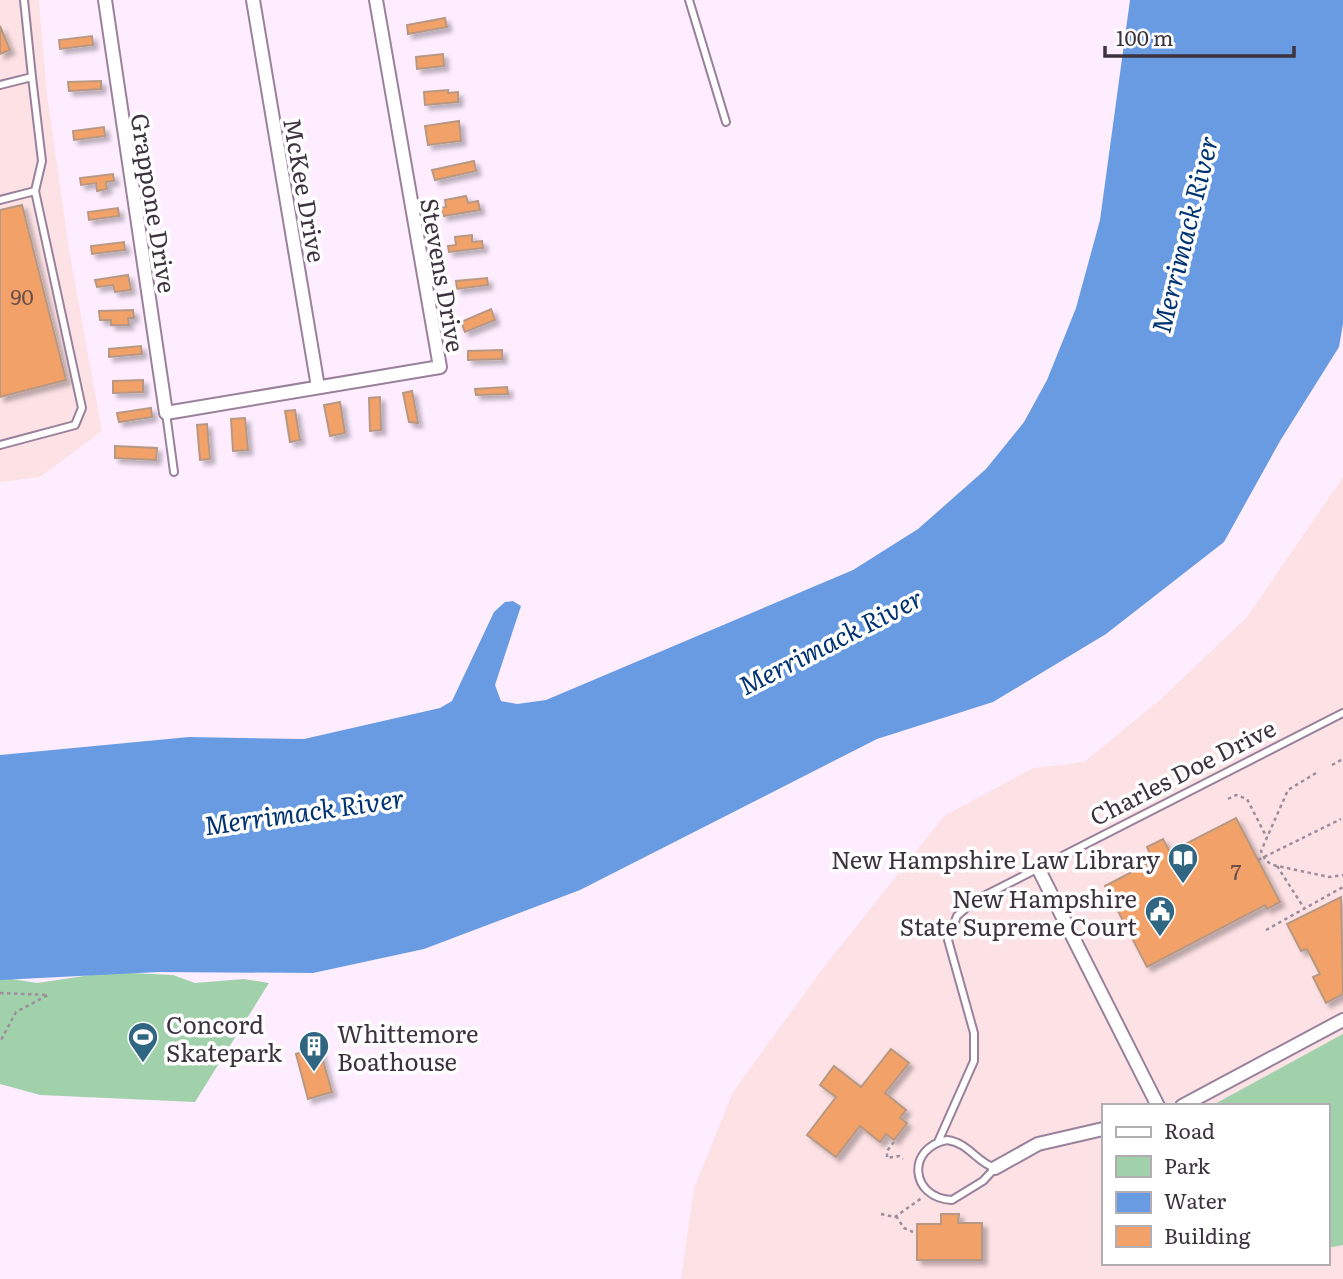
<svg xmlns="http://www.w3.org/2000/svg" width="1343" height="1279" font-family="Literata,serif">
  <defs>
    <filter id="shadow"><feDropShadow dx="4.5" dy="4.5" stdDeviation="2" flood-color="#0004"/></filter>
  </defs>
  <rect width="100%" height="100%" fill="#feedff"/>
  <path fill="#fde2e5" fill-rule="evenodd" d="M0,0H39L47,94L69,249L102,431L40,477L0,482Z
    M1343,477V1279H681L694,1188L733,1092L820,972L944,816L1033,768L1084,762L1160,700L1247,617ZM1103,1106H1327V1263H1103Z"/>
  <path fill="#a1d1ab" d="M111,972L173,975L195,983L244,979L269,983L195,1102L40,1095L0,1084V977L37,983Z
    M1343,1034V1245L1327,1248V1106H1211Z"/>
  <path fill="#699be3" d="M1130,0H1343V324L1339,347L1280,441L1224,542L1106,634L993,702L877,739L580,890L424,949L313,973L159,972L0,980V755L189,737L304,739L440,708L452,701L494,612L505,602L513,601L521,606L495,685L501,701L517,704L546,700L853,570L918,529L986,469L1024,422L1047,380L1076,308L1100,220Z"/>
  <path fill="#f2a269" stroke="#b89883" stroke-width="2" filter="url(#shadow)" d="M445,18L447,27L408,34L407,25Z
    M0,26L10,50L0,54Z
    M92,36L93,45L60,49L59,40Z
    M443,54L444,66L417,69L416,57Z
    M101,81V89L69,91L68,82Z
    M448,90V93L458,92V102L425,105L424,92Z
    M459,121L461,141L428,145L425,126Z
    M104,127L105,136L74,140L73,131Z
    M474,161L476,171L435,180L432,170Z
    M113,174L114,181L106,182L107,189L97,191L96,183L81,185L80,178Z
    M466,196L468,203L478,201L480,210L443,216L441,208L446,207L445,200Z
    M22,205L66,380L0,397V210Z
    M118,208L119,216L89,220L88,212Z
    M472,235V242L482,241L483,248L449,252L448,246L456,245L455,237Z
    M124,242L125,250L92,254L91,246Z
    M128,275L131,290L115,292L113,285L97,287L95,280Z
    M487,278L488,285L457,289L456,281Z
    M491,309L495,320L465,332L461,322Z
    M133,310L134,318H128L129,325H111V320H100L99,311Z
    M141,346L142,354L109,357V349Z
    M502,350V359L468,360V351Z
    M143,380V392L113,393V381Z
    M507,387L508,394L476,395L475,389Z
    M412,391L418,423L409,422L403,393Z
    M380,397L381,430L370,431L369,398Z
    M340,402L345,433L330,436L324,405Z
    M151,408L152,417L119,422L117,413Z
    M295,410L300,440L290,442L285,411Z
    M245,418L248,450L233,451L231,419Z
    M207,424L210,459L200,460L197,425Z
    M115,446L157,448L156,460L115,458Z
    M1236,818L1280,902L1267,909L1265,905L1147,967L1105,886L1153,861L1147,847L1163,839L1170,852Z
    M1341,897L1343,994L1326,1003L1313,977L1320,974L1307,949L1301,951L1287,924Z
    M319,1047L332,1092L308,1099L296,1054Z
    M891,1049L909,1063L885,1093L906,1110L900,1118L907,1123L894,1140L886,1134L880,1142L860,1126L836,1157L807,1135L836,1097L820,1085L834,1066L861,1087Z
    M941,1214H959L958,1223H982V1260H917V1224H941Z"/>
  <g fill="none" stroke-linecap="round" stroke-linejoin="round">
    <g stroke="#99819b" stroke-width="10">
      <path id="lane" d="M689,0L726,122
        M0,85L32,77L24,0
        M0,200L35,191
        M166,413L174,472
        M0,445L75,425L82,408L35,191L42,161L32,77
        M947,1140C969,1143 976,1162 995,1168L983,1181L952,1200C910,1198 906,1148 947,1140Z
        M938,1142L974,1061V1033L948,940L957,916L974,901L1343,713"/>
    </g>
    <g stroke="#99819b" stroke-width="16">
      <path id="street" d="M105,0L166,413L440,367L376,0
        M253,0L318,387
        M1038,868L1158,1106
        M1182,1106L1343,1020
        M995,1168L1038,1144L1103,1129"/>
    </g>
    <path stroke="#9c8e9d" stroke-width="2.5" stroke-dasharray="3.5 3.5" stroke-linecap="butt" d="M1332,765L1343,759
      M1316,773L1288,790L1261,851L1266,861L1273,865L1329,877L1343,875
      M1228,799L1236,795L1247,799L1267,838
      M1258,860L1341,819
      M1277,866L1304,908
      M1266,930L1343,887
      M0,993L48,995L16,1012L0,1042
      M894,1142L887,1151V1158L899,1156L903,1159
      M881,1214L895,1217L923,1197
      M896,1216L904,1228L913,1232"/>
    <use href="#lane" stroke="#fff" stroke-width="6"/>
    <use href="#street" stroke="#fff" stroke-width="12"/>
  </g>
  <defs>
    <g id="library-pin" transform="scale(1.575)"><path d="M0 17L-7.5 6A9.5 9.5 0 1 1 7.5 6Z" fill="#306681" stroke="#fff"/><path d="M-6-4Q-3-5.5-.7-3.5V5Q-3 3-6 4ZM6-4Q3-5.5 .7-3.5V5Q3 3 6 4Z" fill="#fff"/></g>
    <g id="civic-pin" transform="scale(1.575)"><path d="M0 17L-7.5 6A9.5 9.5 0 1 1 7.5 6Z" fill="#306681" stroke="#fff"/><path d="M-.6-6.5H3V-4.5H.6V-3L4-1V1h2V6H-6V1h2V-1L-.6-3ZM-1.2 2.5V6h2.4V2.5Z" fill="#fff"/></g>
    <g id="stadium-pin" transform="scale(1.575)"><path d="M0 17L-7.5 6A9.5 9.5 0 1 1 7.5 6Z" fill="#306681" stroke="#fff"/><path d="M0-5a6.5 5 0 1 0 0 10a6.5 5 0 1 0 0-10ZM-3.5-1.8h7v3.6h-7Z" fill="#fff"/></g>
    <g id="building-pin" transform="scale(1.575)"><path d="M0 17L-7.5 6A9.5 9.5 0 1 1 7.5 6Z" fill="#306681" stroke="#fff"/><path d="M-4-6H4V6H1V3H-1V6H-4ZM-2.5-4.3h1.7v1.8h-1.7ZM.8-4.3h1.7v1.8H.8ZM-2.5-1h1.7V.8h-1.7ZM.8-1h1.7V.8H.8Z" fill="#fff"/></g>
  </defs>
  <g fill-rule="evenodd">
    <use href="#library-pin" x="1183" y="858"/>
    <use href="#civic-pin" x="1160" y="911"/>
    <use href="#stadium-pin" x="143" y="1037"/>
    <use href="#building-pin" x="314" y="1046"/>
  </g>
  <g text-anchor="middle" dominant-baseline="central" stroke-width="7" stroke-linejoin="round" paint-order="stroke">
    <g font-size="21" fill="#6a4f49">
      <text x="22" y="295">90</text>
      <text x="1236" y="870">7</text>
    </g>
    <g font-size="24" fill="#3d333e" stroke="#fff">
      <text transform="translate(306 190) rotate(80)">McKee Drive</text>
      <text transform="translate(155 203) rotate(81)">Grappone Drive</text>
      <text transform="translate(444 275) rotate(80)">Stevens Drive</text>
      <text transform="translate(1182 771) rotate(-27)">Charles Doe Drive</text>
    </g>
    <g font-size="24" fill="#3d333e" stroke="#fff" text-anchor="end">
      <text x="1160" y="858">New Hampshire Law Library</text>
      <text x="1137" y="897">New Hampshire<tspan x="1137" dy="28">State Supreme Court</tspan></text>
      <text x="166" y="1023" text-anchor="start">Concord<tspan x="166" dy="28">Skatepark</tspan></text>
      <text x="337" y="1032" text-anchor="start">Whittemore<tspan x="337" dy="28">Boathouse</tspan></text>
    </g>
    <g font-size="26" font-style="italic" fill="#003372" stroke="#fff">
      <text transform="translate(1183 234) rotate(-76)">Merrimack River</text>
      <text transform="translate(830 640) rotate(-27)">Merrimack River</text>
      <text transform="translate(304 810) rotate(-8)">Merrimack River</text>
    </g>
  </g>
  <rect x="1102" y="1104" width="228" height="161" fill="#ffffff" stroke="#b1adb2" stroke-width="2"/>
  <rect x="1116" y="1127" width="35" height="10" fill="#ffffff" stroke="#b1adb2" stroke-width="2"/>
  <text x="1164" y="1139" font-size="21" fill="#3d333e">Road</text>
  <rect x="1116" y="1156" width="35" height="21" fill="#a1d1ab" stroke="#b1adb2" stroke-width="2"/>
  <text x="1164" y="1174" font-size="21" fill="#3d333e">Park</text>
  <rect x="1116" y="1192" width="35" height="21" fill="#699be3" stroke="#b1adb2" stroke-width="2"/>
  <text x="1164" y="1209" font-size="21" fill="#3d333e">Water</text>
  <rect x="1116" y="1226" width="35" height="21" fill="#f2a269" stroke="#b1adb2" stroke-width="2"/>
  <text x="1164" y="1244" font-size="21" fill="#3d333e">Building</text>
  <path d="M1105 46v10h189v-10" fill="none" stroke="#3d333e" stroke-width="3.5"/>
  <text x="1116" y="46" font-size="21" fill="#3d333e" stroke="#ffffff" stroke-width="5" paint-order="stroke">100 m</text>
</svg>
